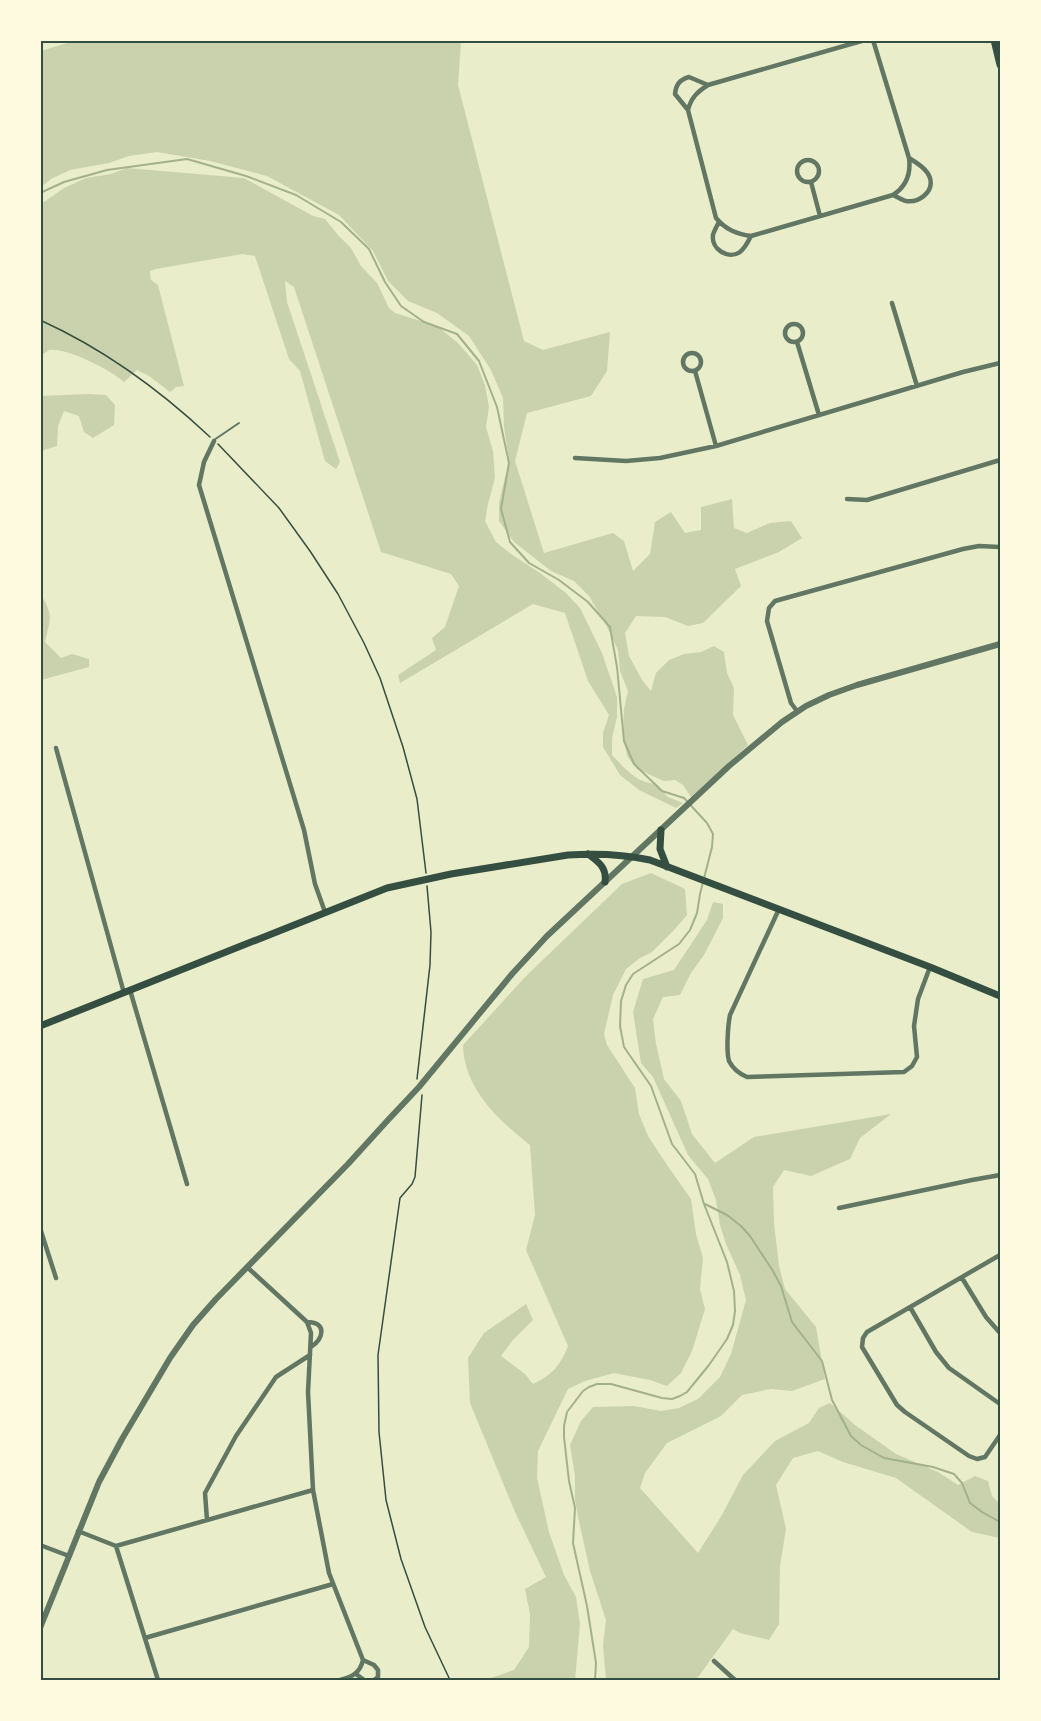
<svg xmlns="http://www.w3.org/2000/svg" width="1041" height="1721" font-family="Barlow,sans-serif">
  <rect width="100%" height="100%" fill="#e9edc9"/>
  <path fill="#cad2ad" d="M77,40L461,41L458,85L524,341L543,350L610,332L607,371L591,396L527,413L515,461L544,553L613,533L624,541L633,571L650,554L655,522L671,512L685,533L701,530V507L732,499L734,528L747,533L770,523L791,521L802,538L779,552L735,569L741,586L703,623L688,626L665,617L636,616L625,633L629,656L642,680L651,691L656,673L669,660L684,654L701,652L714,646L724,652L727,673L734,688L733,715L748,745L691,797L683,785L675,780L664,781L637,769L627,756L623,734L624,709L628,691L620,671L618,650L607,627L589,596L574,581L551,571L514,542L499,521V503L509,460L504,427L503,398L491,370L469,336L437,313L408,301L388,281L373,251L339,215L267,176L210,161L157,152L129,156L109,163L70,170L51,179L41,187V51Z
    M127,168L244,178L313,216L325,219L338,235L351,248L361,266L377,283L389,308L395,313L437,326L458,343L477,365L485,385L489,407L486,427L493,451L495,478L488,504L485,521L496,542L511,554L540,573L566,593L580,608L602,653L617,697V717L612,738V755C625,769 637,783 656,784L668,797L683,803L676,808L639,790L620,775L603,747V733L609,715L588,681L565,613L533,604L400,683L398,675L436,650L432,638L445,627L459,586L451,574L381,552L294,287L285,281L287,302L340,462L336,469L325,461L300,371L289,359L255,256L242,254L156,269L150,271L151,280L158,285L184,386L176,387L170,392L149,376L137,370L124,382C111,370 66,347 49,350C48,351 42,355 41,355V204L64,188L86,178L111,174Z
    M88,394L106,395L115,405L114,425L93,438L84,432L79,416L64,411L58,426L57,446L41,451V396Z
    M41,595C54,616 50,619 45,642L61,658L72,654L89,659V667L41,680Z
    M651,873L685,889L687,915L674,930L652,952L640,958L626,969L613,995L604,1034L607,1045L635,1088L639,1114L648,1136L667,1165L691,1199L696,1234L703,1258L700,1289L705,1309L692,1351L681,1373L667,1386L650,1380L614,1373L585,1381L568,1389L538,1451L537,1478L549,1532L564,1575L576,1597L580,1624L575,1680H485L514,1670L529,1647L530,1614L525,1589L546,1577L515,1512L470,1403L468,1358L484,1333L526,1304L533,1320L513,1340L501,1356L525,1374L533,1384C551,1376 561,1365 568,1346L526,1250L535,1215L530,1145C497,1119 464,1088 463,1045L527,975L622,884Z
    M713,902L723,904V918L704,955L691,973L680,995L663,997L653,1019L656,1044L664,1079L681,1101L692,1134L715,1163L754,1137L891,1114L860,1138L850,1159L811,1176L784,1170L773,1187L774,1223L779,1266L785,1289L816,1327L825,1379L792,1391L771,1389L742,1395L721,1416L667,1443L645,1473L640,1488L698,1553L722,1515L743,1475L775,1441L809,1423L819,1408L830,1403L855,1425L896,1454L938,1472L958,1485L975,1476L988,1481L992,1496L1000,1504V1538L972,1532L896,1478L843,1462L818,1451L793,1458L776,1485L786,1529L780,1566L779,1624L769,1640L740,1633L733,1629L696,1680H606L603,1645L606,1620L590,1571L580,1526L575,1501V1476L570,1445L581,1421L593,1407L634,1406L661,1411L679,1408L698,1399L720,1377L731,1354L746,1300L740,1275L726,1244L720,1225L716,1200L708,1179L688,1155L653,1077L641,1063L633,1012L643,979L674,970L707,920Z"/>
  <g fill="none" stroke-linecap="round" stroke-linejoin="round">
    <path stroke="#a3b18a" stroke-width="2" d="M40,193L64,182L107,170L187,159L246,176L296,195L341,222L369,249L385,282L401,306L424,322L457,334L479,361L497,407L509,463L501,509L510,542L529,563L559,580L588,602L610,627L617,667L624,741L634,764L662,791L684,798L707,823L713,834L712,847L700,894L697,913L690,930L679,944L633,974L626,985L621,1001L620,1026L624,1047L651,1086L672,1144L695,1174L704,1204L727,1262L734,1291L735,1311L733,1325L727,1339L709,1365L687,1392L680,1396L672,1399L662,1398L611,1384H597L589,1387L583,1391L567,1412L564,1426V1437L569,1481L575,1508L573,1543L587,1606L596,1663L595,1680
      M705,1204L727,1215L741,1226L750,1236L773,1271L781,1286L792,1322L822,1361L832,1400L851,1436L861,1445L884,1458L933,1467L954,1474L962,1483L970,1503L982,1512L1000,1522"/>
    <path stroke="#344e41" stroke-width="1.5" d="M40,320C104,349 159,389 210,437
      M218,444L279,508L310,551L338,594L364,643L380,678L403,747L417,799L426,873
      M417,1079L430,965L431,932L427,886
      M422,1095L415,1177L412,1184L400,1198L378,1355L379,1432L386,1500L401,1559L425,1627L450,1680"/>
    <path stroke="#617663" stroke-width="2" d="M214,440L239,423"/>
    <path stroke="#617663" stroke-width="4.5" d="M865,40L708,85C697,92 691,98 688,110L716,218C726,230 737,234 751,236L893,195C907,186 911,173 909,158L873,40
      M688,110L675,94C676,85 679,80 689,77L708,85
      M797 171a11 11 0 1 1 22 0a11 11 0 1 1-22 0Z
      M811,182L820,216
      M893,195C896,196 902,200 906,201C919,203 934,192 930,178C927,169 917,163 909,158
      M719,222C717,226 714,231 713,235C711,249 728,260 740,252C745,248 748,242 751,236
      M892,303L917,386
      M785 333a9 9 0 1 1 18 0a9 9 0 1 1-18 0Z
      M797,342L819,415
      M683 362a9 9 0 1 1 18 0a9 9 0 1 1-18 0Z
      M695,371L716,446
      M214,441L204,462L199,485L304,830L315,884L325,912
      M575,458L626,461L660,458L716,446L963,372L1000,363
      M847,499L867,500L1000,460
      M797,711L791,703L767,621L769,608L775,601L963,549L979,546L1000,547
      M56,748L124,993
      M779,909L730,1015C728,1025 726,1051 729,1061C733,1069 740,1074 747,1077L904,1072L912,1066L917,1057L914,1026L918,999L930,967
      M130,990L187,1184
      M839,1208L972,1180L1000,1175
      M40,1228L56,1278
      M1000,1255L867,1332L863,1338L862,1347L897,1405L905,1412L969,1456L977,1459L985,1457L1000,1435
      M247,1267L307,1322L311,1333L308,1392L313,1490L329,1573L363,1660C360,1673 352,1677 340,1680
      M962,1278L986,1317L1000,1333
      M910,1307L936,1352L949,1368L1000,1404
      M307,1322C327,1322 324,1338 311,1347
      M207,1520L205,1493L236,1436L276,1377L310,1355
      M78,1531L116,1546L313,1490
      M40,1545L69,1556
      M116,1546L158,1680
      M145,1638L333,1584
      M363,1660L374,1665L378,1670V1677L374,1680
      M714,1661L735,1680
      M356,1674L364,1680"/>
    <path stroke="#617663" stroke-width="6" d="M40,1628L99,1482L122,1439L170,1358L193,1325L216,1299L348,1164L388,1120L419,1087L512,974L547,936L729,766L782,722L806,706L829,695L857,685L1000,644"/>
    <path stroke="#344e41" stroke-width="7" d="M994,40L1000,65
      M661,830L660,849L667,867
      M588,854C599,862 607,868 605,882
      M40,1026L387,888L451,874L568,855C597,853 622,854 650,860L930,967L1000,996"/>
  </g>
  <rect width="1041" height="1721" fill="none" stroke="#fefae0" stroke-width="84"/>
  <rect x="42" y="42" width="957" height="1637" fill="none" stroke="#344e41" stroke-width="2"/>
</svg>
